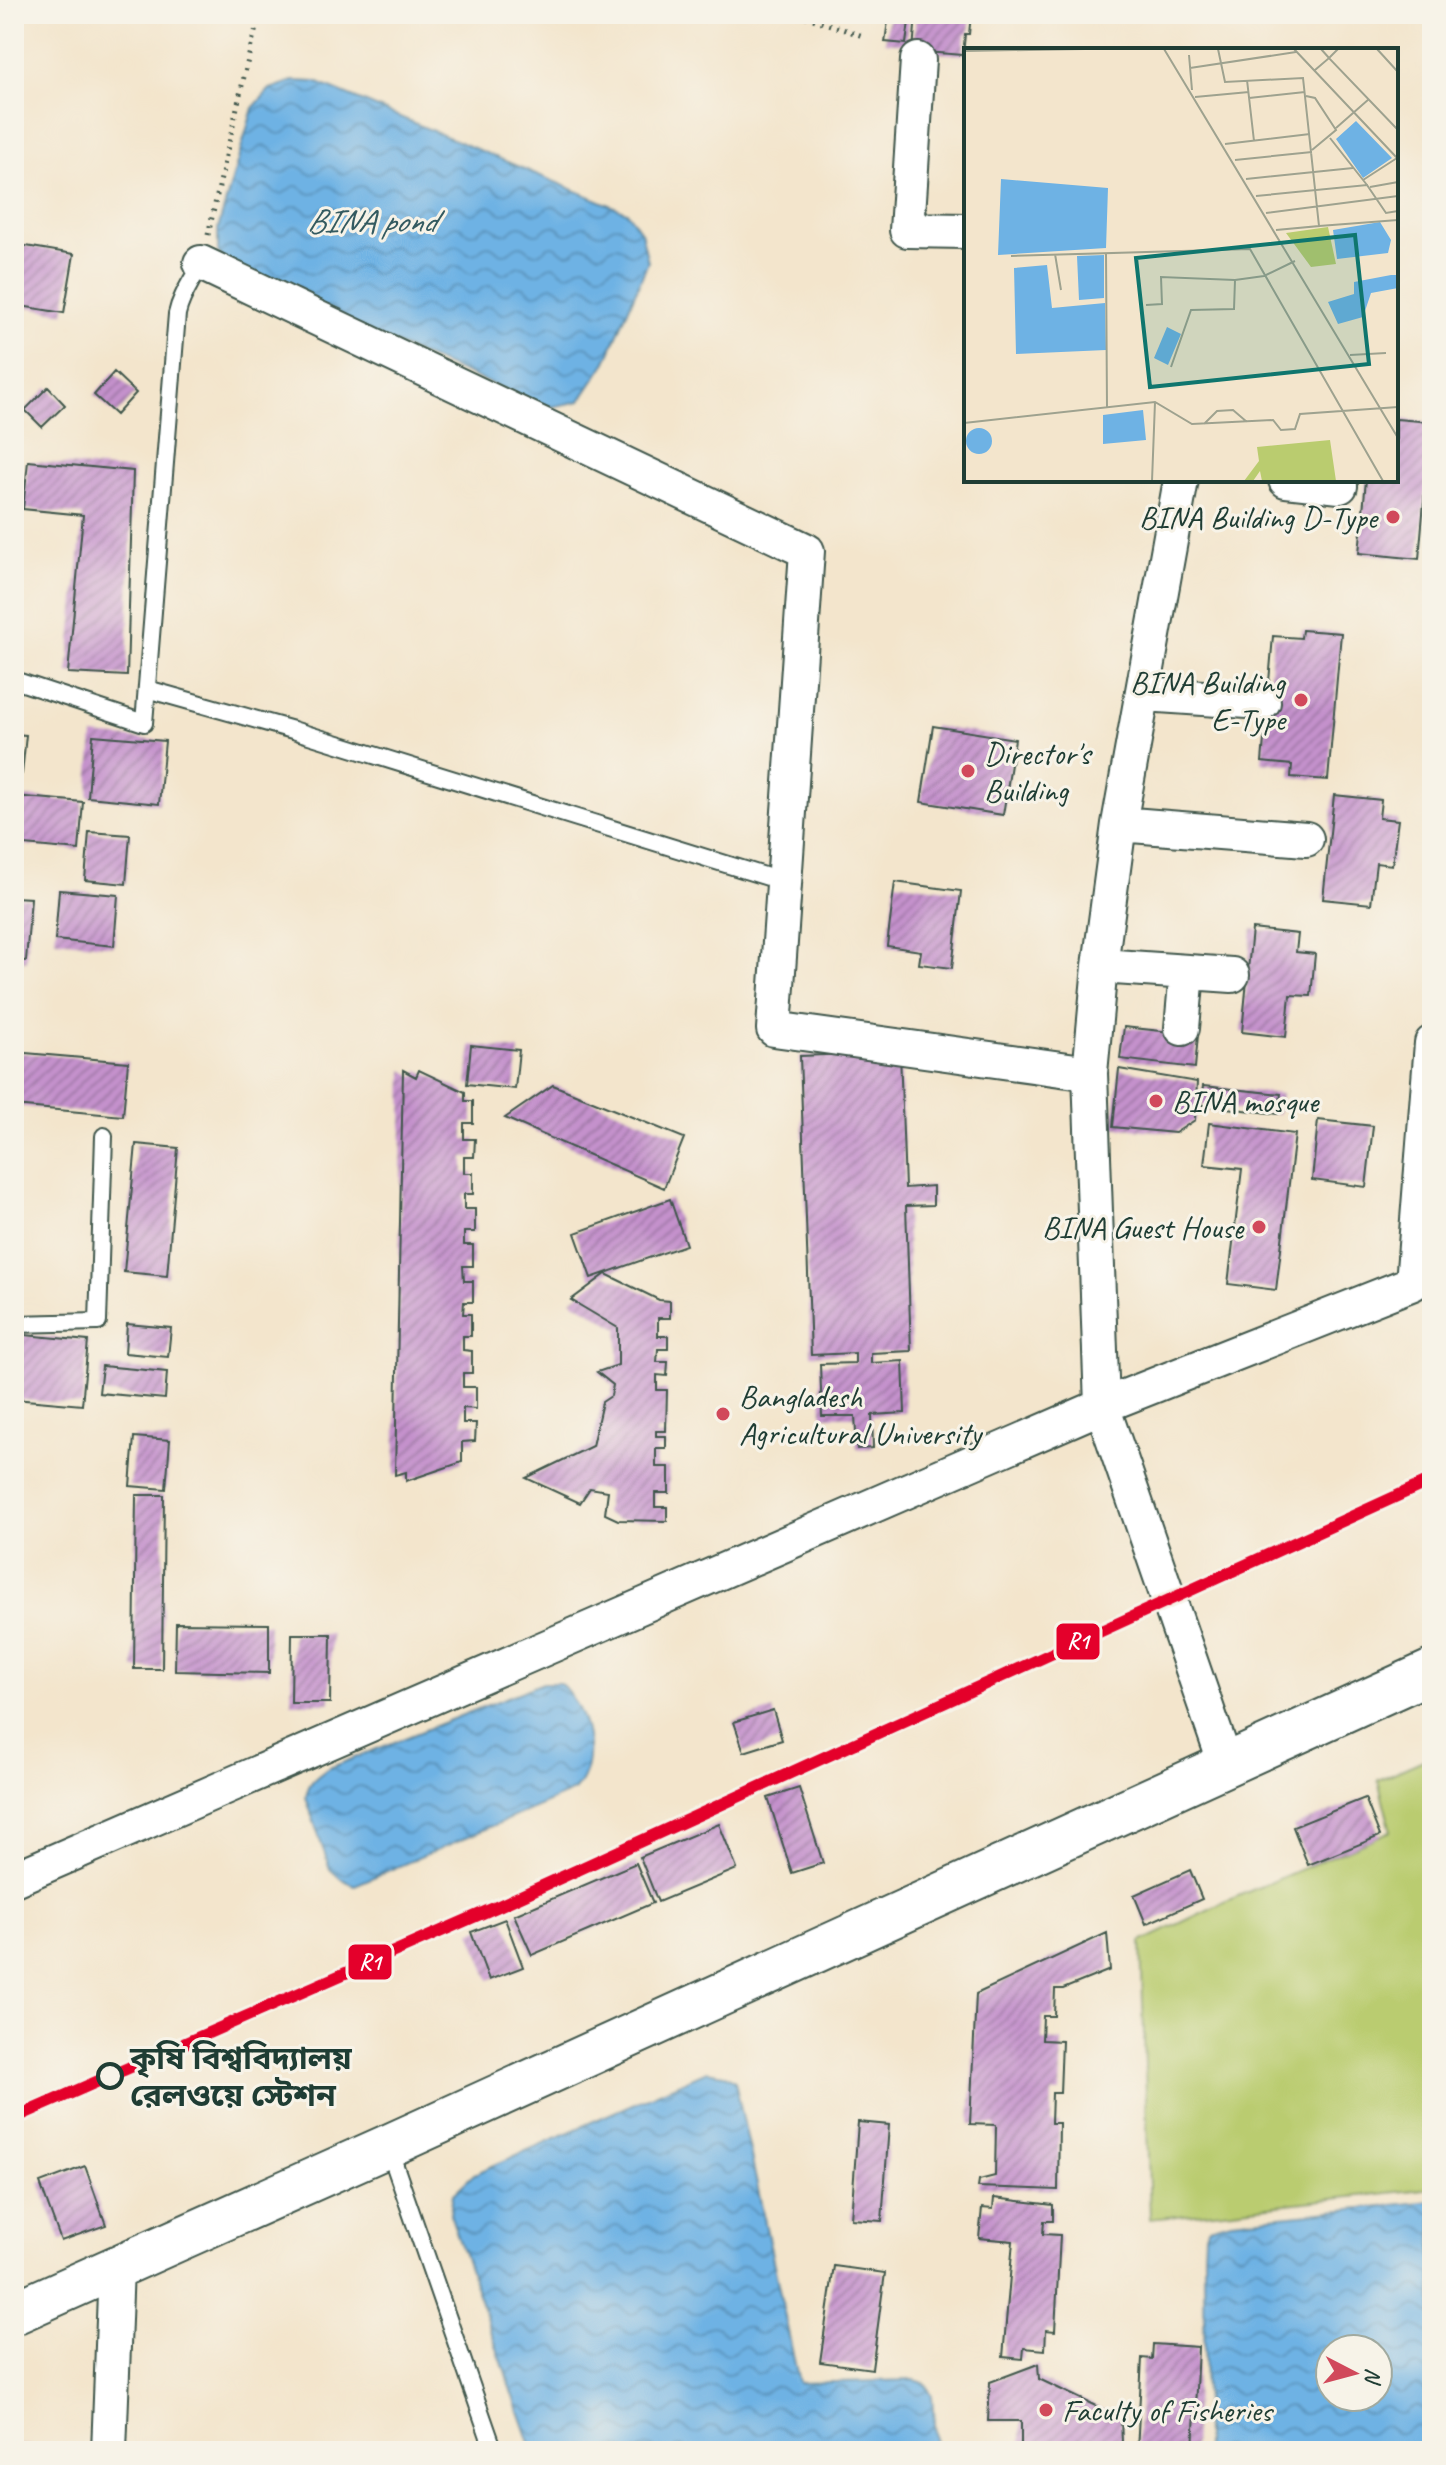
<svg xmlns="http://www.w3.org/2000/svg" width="1446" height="2465" font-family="Caveat,'Noto Sans Bengali',sans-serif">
  <defs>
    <pattern id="water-waves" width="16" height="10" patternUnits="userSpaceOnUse" patternTransform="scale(2)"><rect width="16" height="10" fill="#6eb2e4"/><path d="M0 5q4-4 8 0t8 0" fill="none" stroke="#5a92ba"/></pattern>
    <pattern id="building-hatch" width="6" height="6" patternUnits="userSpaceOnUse" patternTransform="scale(2)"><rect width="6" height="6" fill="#c491cc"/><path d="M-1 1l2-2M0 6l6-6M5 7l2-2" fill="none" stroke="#9f78a6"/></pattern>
  </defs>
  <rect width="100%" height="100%" fill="#f7f3e8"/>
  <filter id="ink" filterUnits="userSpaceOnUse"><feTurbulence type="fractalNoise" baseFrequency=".0125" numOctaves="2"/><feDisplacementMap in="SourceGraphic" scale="16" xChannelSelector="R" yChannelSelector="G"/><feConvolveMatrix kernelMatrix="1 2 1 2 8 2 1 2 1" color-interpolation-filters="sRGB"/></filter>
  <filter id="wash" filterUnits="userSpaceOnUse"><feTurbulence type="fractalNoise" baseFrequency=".006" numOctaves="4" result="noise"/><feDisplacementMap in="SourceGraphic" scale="32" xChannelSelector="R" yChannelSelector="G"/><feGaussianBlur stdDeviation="1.8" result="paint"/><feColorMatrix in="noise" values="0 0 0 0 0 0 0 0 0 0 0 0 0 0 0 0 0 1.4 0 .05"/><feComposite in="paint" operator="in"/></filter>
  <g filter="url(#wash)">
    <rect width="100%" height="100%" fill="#f3e5cc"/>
    <path fill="#bacc6f" stroke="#6c8452" stroke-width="2" d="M1432,1756V2188L1150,2219L1141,1942L1224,1902L1391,1831L1378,1780Z"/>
    <path fill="url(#water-waves)" stroke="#46788c" stroke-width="2" fill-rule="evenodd" d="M293,81L316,82L627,212L641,232L648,262L606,362L580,401L552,407L530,400L256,286L230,268L218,252V229L253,108L270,89Z
      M543,1683H560C586,1708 601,1762 574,1791L355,1885L341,1879L330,1869L306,1798C308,1782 315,1778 327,1769Z
      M707,2071L724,2074L735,2081L799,2383L914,2380L925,2383L932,2396L936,2451H533L450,2214L453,2194L474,2174Z
      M1432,2201V2451H1205L1204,2256L1205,2234L1209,2227L1231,2221ZM1330,2349H1378V2397H1330Z"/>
    <g id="blocks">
      <path fill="url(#building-hatch)" d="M889,14H910L906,44L885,42Z
        M916,14H971L969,34H965L963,55L913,51Z
        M14,244L74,254L64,313L14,305Z
        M114,372L136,393L116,415L94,395Z
        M48,387L65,405L42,427L25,410Z
        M1396,419L1431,422L1419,559L1359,553L1366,480H1396Z
        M28,461L133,471L127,676L68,673L83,515L23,509Z
        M1302,630L1341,633L1328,780L1291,777L1292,765L1262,762L1273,636L1301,638Z
        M933,726L1015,739L1003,815L921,802Z
        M14,734L26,735L22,774L14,773Z
        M93,735L165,741L159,804L88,797Z
        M1334,795L1381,800L1379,818L1398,820L1392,865L1376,863L1371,904L1323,899Z
        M14,796L83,802L79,850L14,844Z
        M89,832L130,835L126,884L85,880Z
        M895,882L961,891L952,968L919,964L921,951L887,946Z
        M59,890L118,895L114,946L55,940Z
        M14,897L31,898L26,961L14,960Z
        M1252,929L1298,934L1296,952L1315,954L1311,996L1290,995L1286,1037L1242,1032Z
        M1124,1027L1198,1035L1195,1068L1120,1059Z
        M471,1045L519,1050L515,1089L467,1084Z
        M14,1052L128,1062L123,1116L14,1106Z
        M900,1052L905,1188L933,1186V1205L906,1206L911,1351L871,1353V1363L903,1361L905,1413L872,1415L873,1448L857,1449L855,1416H822L820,1364L855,1363V1353L811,1355L800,1056Z
        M1119,1069L1197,1082L1195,1120L1175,1133L1113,1127Z
        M403,1070L416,1077L419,1070L465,1092V1101H473V1123H464V1139H475L474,1157H464V1173H473V1194H464V1209H475V1232H464V1245H473V1266H463L464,1281H473V1302H464L463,1314H471V1336H463V1350L472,1351V1373H463V1387H476V1409L463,1408V1423H476L475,1441L462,1442V1462L406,1481V1472L395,1475Z
        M553,1085L684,1138L664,1188L505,1118Z
        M1203,1086L1281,1094L1278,1114L1201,1105Z
        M1318,1120L1373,1126L1366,1187L1312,1180Z
        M1209,1123L1295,1134L1276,1290L1228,1284L1242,1169L1204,1165Z
        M136,1144L178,1148L167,1276L124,1272Z
        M670,1199L686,1245L591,1278L575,1233Z
        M606,1274L659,1300L670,1301V1318H658V1336H668V1349H658L657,1362H668L667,1376L657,1375V1390H667L666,1431H656V1436H666V1448H656V1467H669V1493H655V1507H667V1521L618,1520L605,1514L608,1491L590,1488L580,1503L526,1478L592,1446L602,1402L611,1396L613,1385L597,1372L618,1365V1328L571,1300Z
        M127,1324L171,1328L168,1357L125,1353Z
        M14,1334L88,1341L82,1405L14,1399Z
        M102,1366L167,1372L165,1399L99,1393Z
        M134,1437L170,1440L166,1489L130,1486Z
        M136,1495H164L162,1669H134Z
        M176,1623L269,1624V1673L175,1671Z
        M292,1634H331L330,1703H291Z
        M773,1710L782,1740L744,1752L734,1722Z
        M799,1788L823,1863L792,1873L768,1798Z
        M1365,1798L1380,1836L1308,1865L1293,1827Z
        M719,1824L737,1869L658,1902L640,1857Z
        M636,1863L653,1903L532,1955L514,1915Z
        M1190,1870L1202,1899L1146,1924L1134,1895Z
        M505,1919L523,1967L489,1980L471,1932Z
        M1107,1933L1110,1970L1063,1989H1055L1054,2016H1043L1042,2040L1062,2041L1060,2093H1052L1051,2123H1059L1058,2190L978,2187L979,2180L995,2176L996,2125L970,2124L976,1994Z
        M858,2122L889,2125L882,2221L851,2219Z
        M85,2166L106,2225L61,2241L40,2183Z
        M994,2198L1053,2205V2221H1044L1043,2234L1060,2235L1055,2331L1046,2330L1045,2350L1024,2348L1023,2359L1003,2357L1013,2241L979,2238L982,2208L993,2209Z
        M834,2266L885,2273L872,2369L820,2362Z
        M1153,2344L1198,2347L1193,2451H1137L1142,2358L1152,2359Z
        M1038,2364L1039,2379L1121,2418L1122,2442L1101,2451H1021V2421H988L990,2382Z
        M14,2445L67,2448V2451H14Z"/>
    </g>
  </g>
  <g filter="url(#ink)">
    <use href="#blocks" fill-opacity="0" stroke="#3f564b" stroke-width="2"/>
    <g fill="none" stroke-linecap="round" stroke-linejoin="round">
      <g stroke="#3f564b" stroke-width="20">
        <path id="service" d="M14,680L144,723L177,314C181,295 193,280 201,263
          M147,689L293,730L784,882
          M14,1324L98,1322L104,1136
          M388,2146L494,2451"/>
      </g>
      <g stroke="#3f564b" stroke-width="38">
        <path id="minor" d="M918,60L907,230L966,231
          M201,263L807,551L774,1029L1090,1073
          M1181,480L1119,824L1100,966L1090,1073L1102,1406L1226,1765
          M1286,480L1340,486
          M1144,694L1263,702
          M1119,824L1306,839
          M1100,966L1232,975
          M1182,1028L1187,972
          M14,1879L1102,1406L1413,1283L1432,1043
          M109,2451L116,2267"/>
      </g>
      <g stroke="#3f564b" stroke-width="46">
        <path id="tertiary" d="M14,2313L388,2146L1432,1671"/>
      </g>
      <path stroke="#3f564b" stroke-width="5" stroke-dasharray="2 6" stroke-linecap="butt" d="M798,14L863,36
        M208,235L251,46L260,14"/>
      <use href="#service" stroke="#fff" stroke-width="16"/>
      <use href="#minor" stroke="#fff" stroke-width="34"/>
      <use href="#tertiary" stroke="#fff" stroke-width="42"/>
      <g stroke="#f7f3e8" stroke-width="18">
        <path id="rail-1" d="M14,2118L501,1905L1432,1480"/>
      </g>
      <use href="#rail-1" stroke="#e4002b" stroke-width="12"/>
    </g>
  </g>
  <g fill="#d1495b" stroke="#f7f3e8" stroke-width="3">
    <circle cx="1393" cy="517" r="8"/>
    <circle cx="1301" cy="700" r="8"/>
    <circle cx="968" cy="771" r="8"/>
    <circle cx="1156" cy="1101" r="8"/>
    <circle cx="1259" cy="1227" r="8"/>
    <circle cx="723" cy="1414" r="8"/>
    <circle cx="1046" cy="2410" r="8"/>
  </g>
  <circle fill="#f7f3e8" stroke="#1f3d34" stroke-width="4" cx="110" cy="2076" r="12"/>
  <g text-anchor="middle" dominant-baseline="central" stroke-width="6" stroke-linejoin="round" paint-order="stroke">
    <g font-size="32" fill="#1f3d34" stroke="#f7f3e8" text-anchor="start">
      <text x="1377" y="517" text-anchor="end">BINA Building D-Type</text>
      <text x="1285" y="682" text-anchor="end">BINA Building<tspan x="1285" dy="37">E-Type</tspan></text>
      <text x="984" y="753">Director's<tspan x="984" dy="37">Building</tspan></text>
      <text x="1172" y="1101">BINA mosque</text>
      <text x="1243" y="1227" text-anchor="end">BINA Guest House</text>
      <text x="739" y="1396">Bangladesh<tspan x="739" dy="37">Agricultural University</tspan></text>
      <text x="1062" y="2410">Faculty of Fisheries</text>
    </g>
    <g font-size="32" font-weight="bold" fill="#1f3d34" stroke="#f7f3e8" text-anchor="start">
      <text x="130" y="2058">কৃষি বিশ্ববিদ্যালয়<tspan x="130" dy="37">রেলওয়ে স্টেশন</tspan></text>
    </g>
    <g font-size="34" font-style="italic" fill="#335a60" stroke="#f7f3e8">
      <text x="371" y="220">BINA pond</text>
    </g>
  </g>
  <g transform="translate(964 48)">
    <rect width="434" height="434" fill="#f3e5cc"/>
    <path d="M364,179L372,216L347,219L322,185ZM366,392L372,433H298L296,423L289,433H280L295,413L293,399Z" fill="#bacc6f"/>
    <path d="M392,73L428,110L399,130L372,91ZM37,131L144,140L142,200L34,207ZM416,174L427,192L424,205L373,211L369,182ZM140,207V250L115,252L113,208ZM83,217L88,260L141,255L142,302L52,306L50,220ZM427,227H434V240L407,245L399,269L374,276L364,254L390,246V234ZM203,279L217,286L204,317L190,310ZM179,362L182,392L139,396V367ZM2 393a13 13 0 1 1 26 0a13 13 0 1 1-26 0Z" fill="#6eb2e4"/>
    <path fill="none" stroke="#9ea28f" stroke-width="2" d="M200,1L434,390M254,1L261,34L339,30L355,178L312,182M330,1L434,111M357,1L365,10L374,1M413,1L434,24M0,3L121,1M225,7L228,42M226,20L332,4M351,22L365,10L434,82M283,32L290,93M342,48L351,50L372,82L348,102M231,49L285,44M285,50L341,44M372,80L405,51M366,90L403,137M261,96L346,86M271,112L348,104M282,131L389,120M399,132L433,110M406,139L434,134M292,148L403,137L422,165L434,163M302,165L434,148M355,178L434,172M142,205L143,359M91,206L97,242M47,208L286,201L419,433M182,257L198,256L197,229L271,232L300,228L331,213M386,307L422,305M207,319L227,262L270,261L271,232M0,375L191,354L228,376L309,372L317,382L331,381L336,366L434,359M240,376L253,363L269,362L283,374M188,433L191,354"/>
    <path fill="#0f766e" fill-opacity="0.15" stroke="#0f766e" stroke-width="4" d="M391,187L405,316L186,339L172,210Z"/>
    <rect width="434" height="434" fill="none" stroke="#1f3d34" stroke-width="4"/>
  </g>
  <g stroke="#f7f3e8" stroke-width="3">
    <rect x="1055" y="1622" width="46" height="39" rx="8" fill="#e4002b"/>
    <rect x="347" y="1943" width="46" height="38" rx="8" fill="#e4002b"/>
  </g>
  <g font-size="22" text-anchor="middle" font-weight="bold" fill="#fff">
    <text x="1078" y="1649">R1</text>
    <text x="370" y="1970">R1</text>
  </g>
  <rect width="1446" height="2465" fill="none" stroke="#f7f3e8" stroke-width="48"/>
  <g transform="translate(1354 2373) rotate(96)"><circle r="38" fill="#f7f3e8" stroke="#a1aaa0" stroke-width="2"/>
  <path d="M0-6L14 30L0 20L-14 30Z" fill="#d1495b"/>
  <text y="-12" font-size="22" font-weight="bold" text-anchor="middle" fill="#1f3d34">N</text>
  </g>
</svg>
